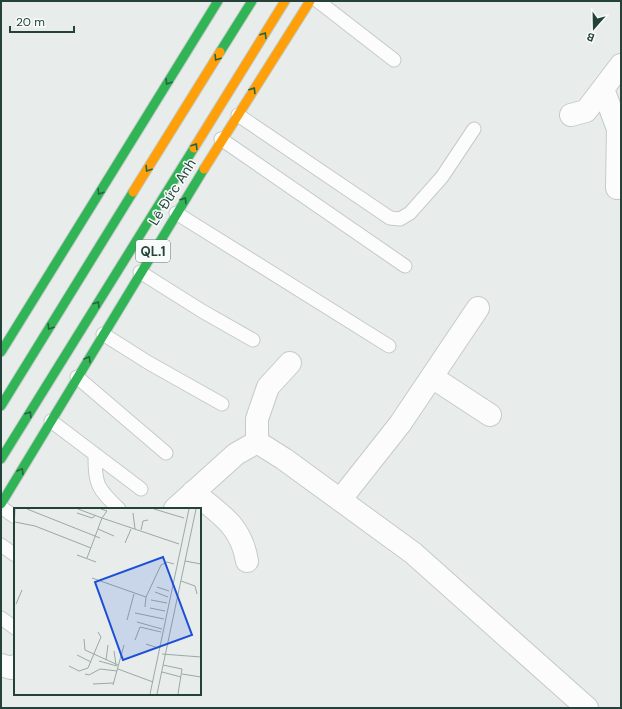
<svg xmlns="http://www.w3.org/2000/svg" width="622" height="709" font-family="'DM Sans',sans-serif">
  <rect width="100%" height="100%" fill="#e8edeb"/>
  <g fill="none" stroke-linecap="round" stroke-linejoin="round">
    <g stroke="#c5cac8" stroke-width="15">
      <path id="lane" d="M318,1L394,60
        M238,115L390,218L400,219L410,213L442,177L474,129
        M221,139L405,266
        M176,213L389,346
        M140,272L202,311L253,340
        M103,334L149,363L222,404
        M77,377L166,453
        M51,421L141,489
        M95,454C95,485 97,488 119,509
        M1,507L15,517
        M1,545L15,555
        M1,618L15,628"/>
    </g>
    <g stroke="#c5cac8" stroke-width="24">
      <path id="street" d="M603,89L618,129L617,188
        M571,115L586,111L621,65
        M432,377L490,415
        M257,442L284,459L413,553L587,708
        M257,442V419L268,387L290,363
        M193,492C220,514 241,525 247,561
        M340,500L400,424L478,308
        M175,509L236,454L257,442
        M1,665L11,668L15,666"/>
    </g>
    <g stroke="#c3ccc9" stroke-width="11">
      <path id="fast" d="M220,52L252,1
        M1,352L218,1
        M1,406L133,192
        M1,459L194,148
        M1,504L204,169"/>
    </g>
    <g stroke="#c3ccc9" stroke-width="11">
      <path id="slow" d="M194,148L285,1
        M204,169L310,1
        M133,192L220,52"/>
    </g>
    <use href="#lane" stroke="#fcfcfc" stroke-width="13"/>
    <use href="#street" stroke="#fcfcfc" stroke-width="22"/>
    <use href="#fast" stroke="#30b455" stroke-width="9"/>
    <use href="#slow" stroke="#ff9f0a" stroke-width="9"/>
  </g>
  <defs><path id="oneway-chevron" d="M-2-3.5L2.5 0L-2 3.5" fill="none" stroke-width="1.6" stroke-linecap="round" stroke-linejoin="round"/></defs>
  <g stroke="#286442">
    <use href="#oneway-chevron" transform="translate(264 35) rotate(-58)"/>
    <use href="#oneway-chevron" transform="translate(217 58) rotate(122)"/>
    <use href="#oneway-chevron" transform="translate(168 82) rotate(122)"/>
    <use href="#oneway-chevron" transform="translate(253 90) rotate(-58)"/>
    <use href="#oneway-chevron" transform="translate(195 146) rotate(-58)"/>
    <use href="#oneway-chevron" transform="translate(148 169) rotate(122)"/>
    <use href="#oneway-chevron" transform="translate(100 192) rotate(122)"/>
    <use href="#oneway-chevron" transform="translate(184 200) rotate(-58)"/>
    <use href="#oneway-chevron" transform="translate(97 304) rotate(-58)"/>
    <use href="#oneway-chevron" transform="translate(50 327) rotate(122)"/>
    <use href="#oneway-chevron" transform="translate(88 359) rotate(-59)"/>
    <use href="#oneway-chevron" transform="translate(29 414) rotate(-58)"/>
    <use href="#oneway-chevron" transform="translate(21 471) rotate(-59)"/>
  </g>
  <g text-anchor="middle" dominant-baseline="central" stroke-width="3" stroke-linejoin="round" paint-order="stroke">
    <rect fill="#f7fbf9" stroke="#637a73" stroke-width="1" x="136" y="240" width="34" height="22" rx="3"/>
    <g font-size="13" font-weight="bold" fill="#24423a">
      <text x="153" y="251">QL.1</text>
    </g>
    <g font-size="14" fill="#24423a" stroke="#f7fbf9">
      <text transform="translate(172 192) rotate(-58)">Lê Đức Anh</text>
    </g>
  </g>
  <g transform="translate(14 508)">
    <rect width="187" height="187" fill="#e8edeb"/>
    <path fill="none" stroke="#9aa9a4" stroke-width="1" d="M13,1L86,30M64,1L88,10L93,3L87,1M140,1L170,10M63,5L78,10L82,7M119,5L121,21M1,14L21,18L77,40M0,21L1,1M84,21L100,28M127,22L129,13L134,12M111,35L117,21M63,47L82,54M73,50L88,10L165,36M171,53L187,56M78,70L132,89M167,73L181,78L183,86M143,79L155,83M141,84L154,89M137,92L153,95M2,96L8,82M131,99L132,89L147,57L153,54L160,56M136,100L151,103M121,105L150,111M113,112L120,86M123,114L148,121M70,131L71,142L104,157M121,132L126,119L147,124M132,136L144,140M100,143L102,157M148,146L187,149M63,147L77,154M92,152L94,137M85,153L103,158M149,157L168,161L164,186M55,158L65,163L74,160L87,129L84,124M104,161L139,174M148,164L167,169M71,166L75,167L86,161L103,163M168,166L187,169M79,176L99,175M99,177L110,137M136,186L175,1M143,186L182,1"/>
    <path fill="#1d4ed8" fill-opacity="0.15" stroke="#1d4ed8" stroke-width="2" d="M149,49L178,127L109,152L81,74Z"/>
    <rect width="187" height="187" fill="none" stroke="#24423a" stroke-width="2"/>
  </g>
  <rect width="622" height="709" fill="none" stroke="#24423a" stroke-width="4"/>
  <g transform="translate(594 28) rotate(200)" stroke="#f7fbf9" stroke-width="3" paint-order="stroke">
  <path d="M0-3L7 15L0 10L-7 15Z" fill="#24423a"/>
  <text y="-6" font-size="11" font-weight="bold" text-anchor="middle" fill="#24423a">B</text>
  </g>
  <path d="M10 26v6h64v-6" fill="none" stroke="#24423a" stroke-width="2"/>
  <text x="16" y="26" font-size="12" fill="#24423a" stroke="#f7fbf9" stroke-width="3" paint-order="stroke">20 m</text>
</svg>
